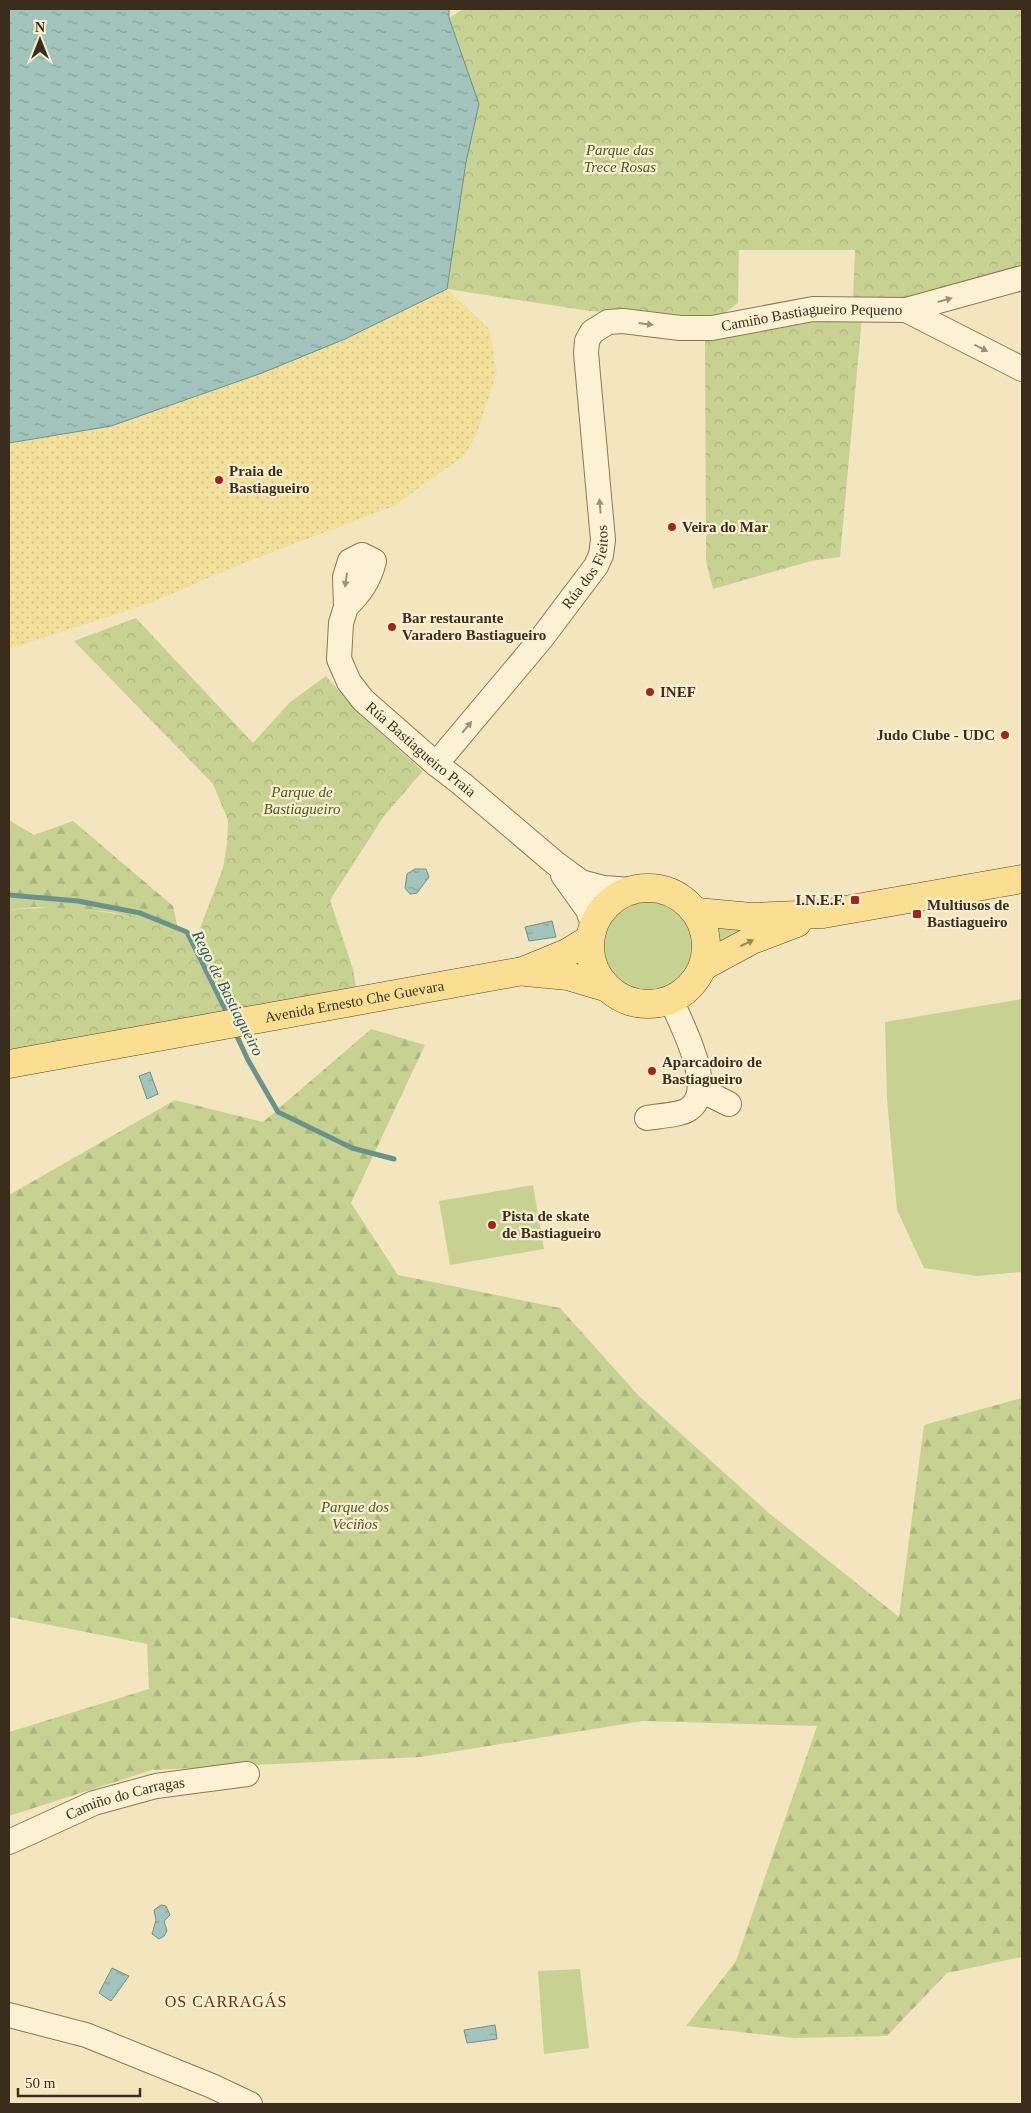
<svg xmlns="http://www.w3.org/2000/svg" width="1031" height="2113" font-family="Georgia,serif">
  <defs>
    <pattern id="forest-firs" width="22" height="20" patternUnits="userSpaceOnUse" patternTransform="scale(1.25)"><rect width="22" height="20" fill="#c7d292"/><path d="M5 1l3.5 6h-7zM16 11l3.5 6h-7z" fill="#acb57d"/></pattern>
    <pattern id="sand-dots" width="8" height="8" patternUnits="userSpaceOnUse" patternTransform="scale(1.25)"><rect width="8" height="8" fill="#f2df99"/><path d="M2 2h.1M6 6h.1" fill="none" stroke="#d0c083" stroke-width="1.8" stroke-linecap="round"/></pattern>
    <pattern id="park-crowns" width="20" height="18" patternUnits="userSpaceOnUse" patternTransform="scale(1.25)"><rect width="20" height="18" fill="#c7d292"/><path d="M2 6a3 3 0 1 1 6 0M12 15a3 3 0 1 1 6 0" fill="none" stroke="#acb57d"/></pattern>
    <pattern id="water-ripples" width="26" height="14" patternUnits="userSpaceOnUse" patternTransform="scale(1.25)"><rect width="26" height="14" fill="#a3c4bc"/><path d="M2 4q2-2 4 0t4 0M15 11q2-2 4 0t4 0" fill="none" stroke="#86a098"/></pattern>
  </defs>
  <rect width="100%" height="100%" fill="#f3e6bf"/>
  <path fill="#c7d292" d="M599 946a49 49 0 1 1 98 0a49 49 0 1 1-98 0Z
    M716,924L753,929L717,948L718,934Z
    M1022,999V1272L977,1276L924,1268L897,1210L887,1099L885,1022Z
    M533,1185L544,1249L450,1265L439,1201Z
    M580,1969L589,2048L544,2054L538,1971Z"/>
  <path fill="url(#forest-firs)" d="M9,820L34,835L73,821L173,906L178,929L111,912L34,907L9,910Z
    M371,1029L425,1045L351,1203L398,1275L560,1308L638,1395L770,1514L899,1617L924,1425L1022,1398V1957L947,1973L887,2036L794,2038L686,2026L736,1961L817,1726L643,1721L421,1757L152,1770L9,1816V1732L149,1689L147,1644L9,1617V1195L175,1100L263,1122Z"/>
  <path fill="url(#sand-dots)" d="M447,289L489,329L497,372L477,433L465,455L394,506L241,564L153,602L9,649V443L111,426L345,339Z"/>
  <path fill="url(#park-crowns)" d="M463,9H1022V265L907,299L853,298L855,250H739L738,303L718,318L590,311L447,289L466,162L479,104L449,18Z
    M862,317L840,557L811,561L713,589L706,561L705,338L786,321Z
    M136,618L253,743L290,702L326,676L356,711L423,771L384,816L330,900L353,969L357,993L9,1054V910C72,903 138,914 197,936L223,868L227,844L228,820L213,784L74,641Z"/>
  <path fill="url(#water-ripples)" stroke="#69938b" d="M9,9H449V18L479,104L466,162L447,289L345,339L262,373L111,426L9,443Z
    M415,869H426L429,877L417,893L410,894L405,888L407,874Z
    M552,921L556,937L529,941L525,927Z
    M150,1072L158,1094L147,1099L139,1076Z
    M161,1905L166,1906L170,1915L164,1921L167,1931L164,1936L159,1939L152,1934L156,1920L154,1910Z
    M112,1968L129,1976L111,2001L99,1993Z
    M495,2025L497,2039L467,2043L464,2030Z"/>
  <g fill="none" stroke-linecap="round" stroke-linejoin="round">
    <path stroke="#69938b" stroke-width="5" d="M9,895L78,901L140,913L187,932L228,1015
      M235,1032L248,1060L278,1112L352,1148L394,1159"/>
    <g stroke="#8e7655" stroke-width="26">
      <g id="minor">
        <path d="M906,310L1022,369"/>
        <path id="s1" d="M346,607C360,593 369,581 374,561L362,555L350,561L345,577L346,607L341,623L339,659L349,682L363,700L436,764L462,784L555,863L581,882L604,888L631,890"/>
        <path id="s2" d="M436,764L541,639L596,566L601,555L603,540L586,353L587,341L592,332L608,322L623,321L680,328H712L813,309L906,310L1022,278"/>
        <path d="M563,875L588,910L593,925"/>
        <path d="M701,1086L709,1094L729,1104"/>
        <path d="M647,1118C658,1116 681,1115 689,1109C717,1090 682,1026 672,1002"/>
        <path id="s3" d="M9,1842L94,1803L156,1786L247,1774"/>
        <path d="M9,2015L86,2035L212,2086L250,2104"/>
      </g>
    </g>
    <g stroke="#5b432a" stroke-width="29">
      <g id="major">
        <circle cx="648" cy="946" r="58"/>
        <path d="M697,912L751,917L823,914L1022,879"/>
        <path d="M704,966L752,940L797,923"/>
        <path d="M526,972L568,976L605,987"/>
        <path id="s4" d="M9,1064L523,971L567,953L590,939"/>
      </g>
    </g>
    <use href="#minor" stroke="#fcf2d3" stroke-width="24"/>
    <use href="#major" stroke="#fadf92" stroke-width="28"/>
  </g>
  <defs><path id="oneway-solid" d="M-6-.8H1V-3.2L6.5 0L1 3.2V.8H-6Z" transform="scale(1.25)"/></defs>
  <g fill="#9c9077">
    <use href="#oneway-solid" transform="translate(945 300) rotate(-16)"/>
    <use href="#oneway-solid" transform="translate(646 324) rotate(7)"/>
    <use href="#oneway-solid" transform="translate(981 348) rotate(27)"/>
    <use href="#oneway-solid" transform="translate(600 506) rotate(-95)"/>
    <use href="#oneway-solid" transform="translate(346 580) rotate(98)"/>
    <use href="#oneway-solid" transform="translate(467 727) rotate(-50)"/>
  </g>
  <use fill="#9a8656" href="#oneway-solid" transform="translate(747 943) rotate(-26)"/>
  <g fill="#a4241e" stroke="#f9efd0" stroke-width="2">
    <circle cx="219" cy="480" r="5"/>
    <circle cx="672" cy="527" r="5"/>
    <circle cx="392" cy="627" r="5"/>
    <circle cx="650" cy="692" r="5"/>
    <circle cx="1005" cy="735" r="5"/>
    <rect x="850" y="895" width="10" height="10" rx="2.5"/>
    <rect x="912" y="909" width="10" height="10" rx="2.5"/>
    <circle cx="652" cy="1071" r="5"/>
    <circle cx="492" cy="1225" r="5"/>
  </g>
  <g text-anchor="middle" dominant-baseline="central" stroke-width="4.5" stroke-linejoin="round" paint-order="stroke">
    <g font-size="15" font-style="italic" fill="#495a20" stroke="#f9efd0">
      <text x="620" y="150">Parque das<tspan x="620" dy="17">Trece Rosas</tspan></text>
      <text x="302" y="792">Parque de<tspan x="302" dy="17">Bastiagueiro</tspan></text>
      <text x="355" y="1507">Parque dos<tspan x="355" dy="17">Veciños</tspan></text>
    </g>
    <g font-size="15" fill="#3b2d1b" stroke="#f9efd0">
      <text stroke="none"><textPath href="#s2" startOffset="716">Camiño Bastiagueiro Pequeno</textPath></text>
      <text stroke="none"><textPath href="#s2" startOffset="250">Rúa dos Fieitos</textPath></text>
      <text stroke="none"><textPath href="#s1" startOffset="305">Rúa Bastiagueiro Praia</textPath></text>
      <text stroke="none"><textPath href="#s4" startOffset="351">Avenida Ernesto Che Guevara</textPath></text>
      <text stroke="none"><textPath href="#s3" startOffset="125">Camiño do Carragas</textPath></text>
    </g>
    <g font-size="15" font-weight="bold" fill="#3b2d1b" stroke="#f9efd0" text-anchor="start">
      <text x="229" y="471">Praia de<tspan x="229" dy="17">Bastiagueiro</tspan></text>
      <text x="682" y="527">Veira do Mar</text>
      <text x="402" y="618">Bar restaurante<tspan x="402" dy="17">Varadero Bastiagueiro</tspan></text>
      <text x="660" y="692">INEF</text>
      <text x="995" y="735" text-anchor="end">Judo Clube - UDC</text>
      <text x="845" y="900" text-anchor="end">I.N.E.F.</text>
      <text x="927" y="905">Multiusos de<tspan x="927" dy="17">Bastiagueiro</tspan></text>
      <text x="662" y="1062">Aparcadoiro de<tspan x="662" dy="17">Bastiagueiro</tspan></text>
      <text x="502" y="1216">Pista de skate<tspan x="502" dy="17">de Bastiagueiro</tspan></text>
    </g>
    <g font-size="16" font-style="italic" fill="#295d5c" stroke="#f9efd0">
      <text transform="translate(228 993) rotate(63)">Rego de Bastiagueiro</text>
    </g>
    <g font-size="16" letter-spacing="1" fill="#6d2c16" stroke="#f9efd0">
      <text x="226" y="2001">OS CARRAGÁS</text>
    </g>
  </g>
  <rect width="1031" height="2113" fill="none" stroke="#3b2d1b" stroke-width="20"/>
  <g transform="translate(40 40)" stroke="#f9efd0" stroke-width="4" paint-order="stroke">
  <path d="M0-4L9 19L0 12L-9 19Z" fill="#3b2d1b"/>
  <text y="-8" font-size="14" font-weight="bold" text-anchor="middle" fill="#3b2d1b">N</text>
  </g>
  <path d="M18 2088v8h122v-8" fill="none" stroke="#3b2d1b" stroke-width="2.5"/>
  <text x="25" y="2088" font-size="15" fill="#3b2d1b" stroke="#f9efd0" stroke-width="4" paint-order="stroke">50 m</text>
</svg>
